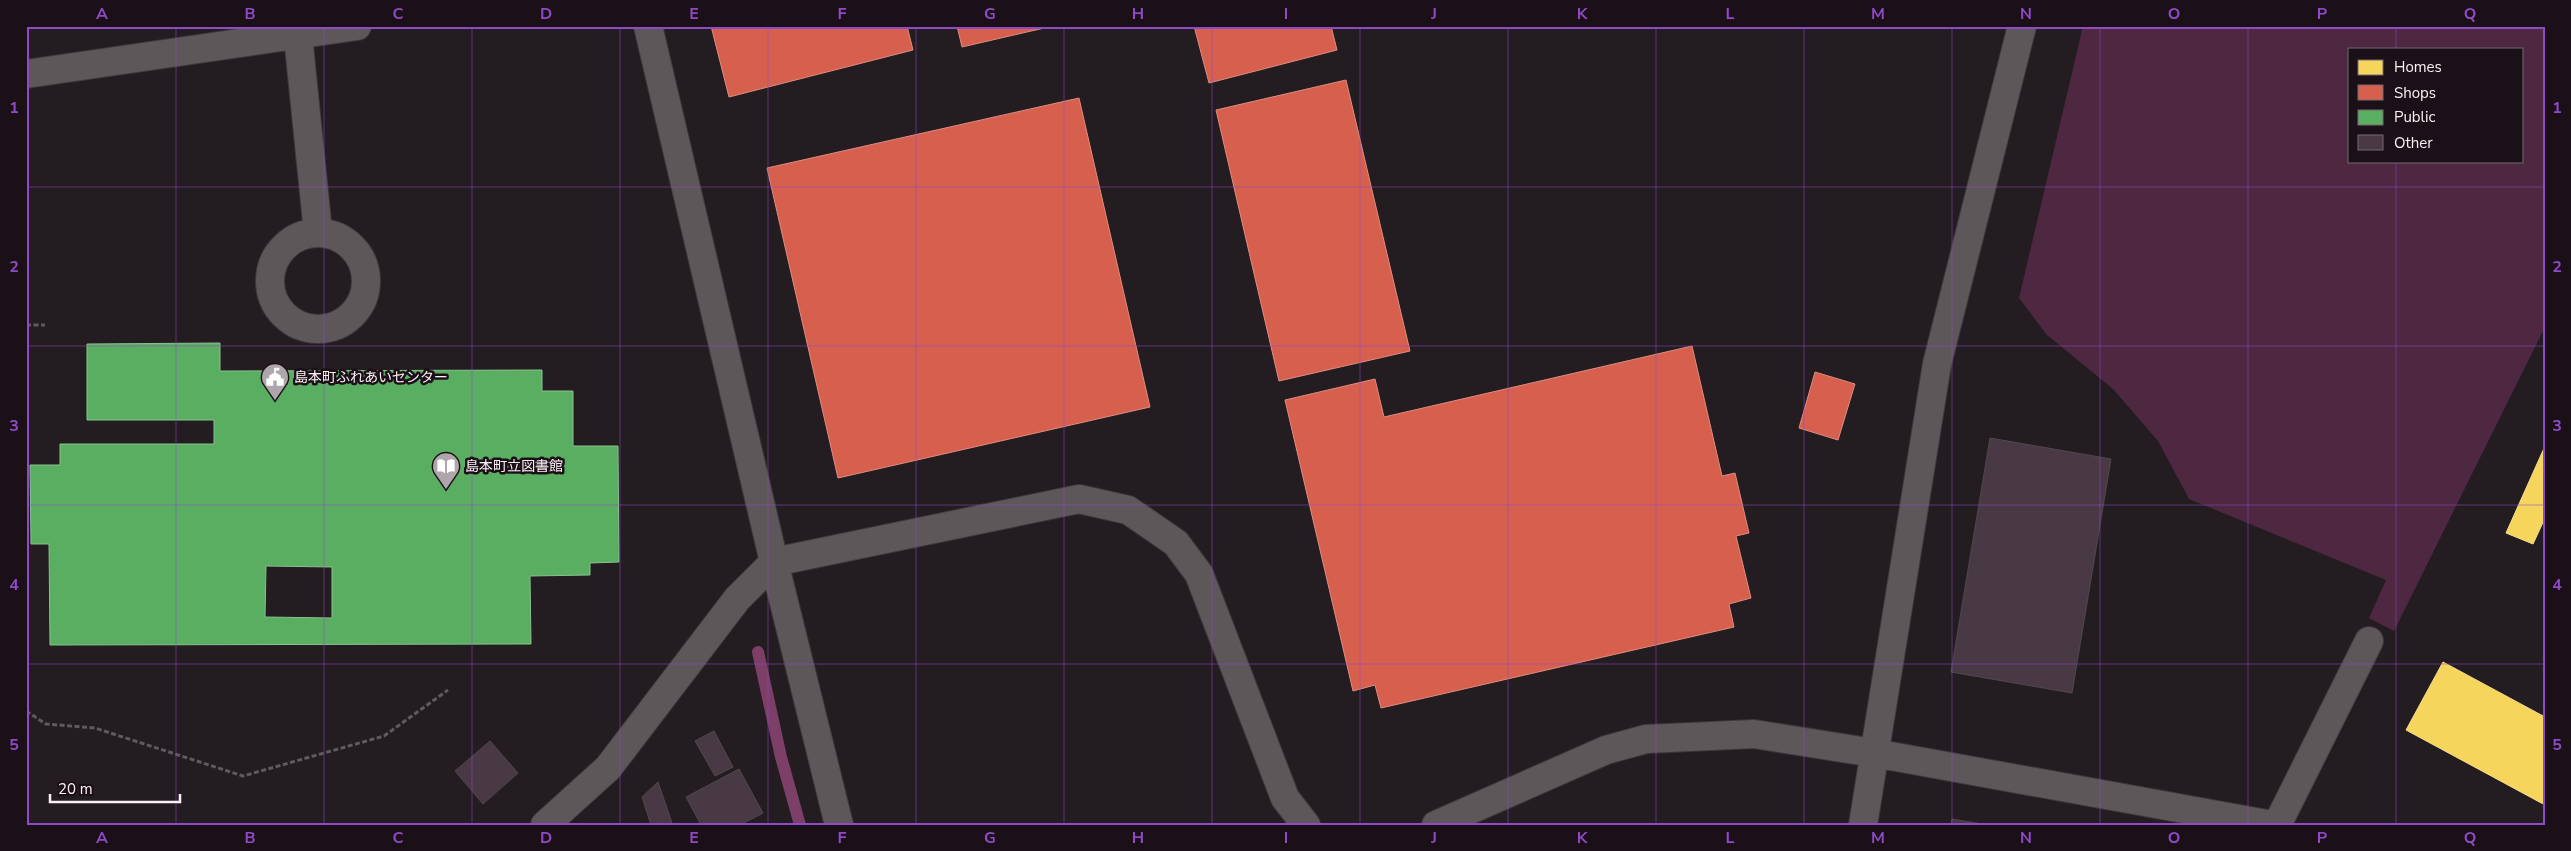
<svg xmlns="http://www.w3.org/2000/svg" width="2571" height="851" font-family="'Nunito Sans','Noto Sans JP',sans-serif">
  <rect width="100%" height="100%" fill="#231c20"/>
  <path fill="#4e2741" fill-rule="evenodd" d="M2083,26H2545V327L2394,631L2369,618L2386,580L2189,499L2158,441L2113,389L2047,335L2019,298ZM2350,49H2522V161H2350Z"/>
  <path fill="#f6d55c" stroke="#f7dd8a" d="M2545,446V518L2533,544L2506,533Z
    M2443,662L2545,717V805L2406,730Z"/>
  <path fill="#d6604d" stroke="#e18c80" d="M711,26H907L913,50L729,97Z
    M957,26H1053L962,47Z
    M1194,26H1331L1337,50L1209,83Z
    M1346,80L1410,351L1279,381L1216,110Z
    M1079,98L1150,407L838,478L767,168Z
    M1692,346L1722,476L1735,473L1749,533L1736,536L1751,598L1729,604L1734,627L1381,708L1375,685L1353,691L1285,400L1375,379L1384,417Z
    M1815,372L1855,384L1838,440L1799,428Z"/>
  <path fill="#5aae61" stroke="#8ac28e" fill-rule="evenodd" d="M220,343V371L542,370V391H573V446H618L619,562L590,563V575L530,576L531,644L50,645L49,544H31L30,465H60V444H214V420H87V344ZM266,566L332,567V618L265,617Z"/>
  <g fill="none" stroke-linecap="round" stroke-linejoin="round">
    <path stroke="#7c3f68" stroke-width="12" d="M758,652L781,757L800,825"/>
  </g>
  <path fill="#493944" stroke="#50494d" d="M1990,438L2111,459L2072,693L1951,672Z
    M714,731L733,767L715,776L695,741Z
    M490,741L518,773L483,804L455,771Z
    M739,769L763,813L740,825H701L686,797Z
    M658,782L672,823L665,825H651L642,797Z
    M1952,819L1988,825H1951Z"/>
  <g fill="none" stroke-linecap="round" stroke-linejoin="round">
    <g stroke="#3f383c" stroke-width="30">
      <path id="minor" d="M648,26L774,562L839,825
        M298,36L318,232
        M26,74L357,26
        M270 281a48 48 0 1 1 96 0a48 48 0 1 1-96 0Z
        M545,825L608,768L737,599L774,562L1079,499L1128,510L1176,543L1199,574L1285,798L1306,825
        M1436,825L1606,750L1646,739L1754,734L1874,753L2272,825
        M1863,825L1937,364L2022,26
        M2277,825L2369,641"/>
    </g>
    <path stroke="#5f5a5c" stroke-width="3" stroke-dasharray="5 2.5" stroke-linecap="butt" d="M26,325H45
      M26,711L46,724L95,728L243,776L384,736L448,690"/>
    <use href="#minor" stroke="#5d575a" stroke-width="28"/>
  </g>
  <path fill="none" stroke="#8e4ac7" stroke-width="1" stroke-opacity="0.55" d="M176,26V825M324,26V825M472,26V825M620,26V825M768,26V825M916,26V825M1064,26V825M1212,26V825M1360,26V825M1508,26V825M1656,26V825M1804,26V825M1952,26V825M2100,26V825M2248,26V825M2396,26V49M2396,161V825M26,187H2545M26,346H2545M26,505H2545M26,664H2545"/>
  <defs>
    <g id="civic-pin" transform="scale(1.4375)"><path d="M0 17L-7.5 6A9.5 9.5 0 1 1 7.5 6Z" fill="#afa6ab" stroke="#1c1018"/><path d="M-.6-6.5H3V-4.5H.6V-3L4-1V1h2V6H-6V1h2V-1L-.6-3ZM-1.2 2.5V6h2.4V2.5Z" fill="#fff"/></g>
    <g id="library-pin" transform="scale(1.4375)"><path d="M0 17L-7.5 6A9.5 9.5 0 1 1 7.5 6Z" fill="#afa6ab" stroke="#1c1018"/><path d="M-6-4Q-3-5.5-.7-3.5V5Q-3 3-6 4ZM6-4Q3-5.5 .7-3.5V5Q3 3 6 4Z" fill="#fff"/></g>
  </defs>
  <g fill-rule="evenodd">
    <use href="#civic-pin" x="275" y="377"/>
    <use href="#library-pin" x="446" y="466"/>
  </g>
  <g text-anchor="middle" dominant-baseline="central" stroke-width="5" stroke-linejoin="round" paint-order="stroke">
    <g font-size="14" fill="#faf1f6" stroke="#1c1018" text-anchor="start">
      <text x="294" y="377">島本町ふれあいセンター</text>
      <text x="465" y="466">島本町立図書館</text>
    </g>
  </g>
  <rect width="2571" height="851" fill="none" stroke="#1c1018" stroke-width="55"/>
  <rect x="2348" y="48" width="175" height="115" fill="#1c1018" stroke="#756a71"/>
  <rect x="2358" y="60" width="25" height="15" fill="#f6d55c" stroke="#756a71"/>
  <text x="2394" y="72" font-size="15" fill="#faf1f6">Homes</text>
  <rect x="2358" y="85" width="25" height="15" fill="#d6604d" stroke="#756a71"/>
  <text x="2394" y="98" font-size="15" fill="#faf1f6">Shops</text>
  <rect x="2358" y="110" width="25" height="15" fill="#5aae61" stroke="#756a71"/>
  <text x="2394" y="122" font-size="15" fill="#faf1f6">Public</text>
  <rect x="2358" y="135" width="25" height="15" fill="#493944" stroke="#756a71"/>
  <text x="2394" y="148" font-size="15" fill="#faf1f6">Other</text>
  <path d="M50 794v8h130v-8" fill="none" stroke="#faf1f6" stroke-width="2.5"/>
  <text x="58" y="794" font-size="15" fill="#faf1f6" stroke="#1c1018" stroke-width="4" paint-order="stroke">20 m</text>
  <rect x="28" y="28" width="2516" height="796" fill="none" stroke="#8e4ac7" stroke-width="2"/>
  <g font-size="16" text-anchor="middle" font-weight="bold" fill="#8e4ac7">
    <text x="102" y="19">A</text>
    <text x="250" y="19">B</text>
    <text x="398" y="19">C</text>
    <text x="546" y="19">D</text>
    <text x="694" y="19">E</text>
    <text x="842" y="19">F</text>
    <text x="990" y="19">G</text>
    <text x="1138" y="19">H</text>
    <text x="1286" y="19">I</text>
    <text x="1434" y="19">J</text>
    <text x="1582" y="19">K</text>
    <text x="1730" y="19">L</text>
    <text x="1878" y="19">M</text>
    <text x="2026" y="19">N</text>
    <text x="2174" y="19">O</text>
    <text x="2322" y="19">P</text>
    <text x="2470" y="19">Q</text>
    <text x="14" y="113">1</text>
    <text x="2557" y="113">1</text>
    <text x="14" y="272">2</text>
    <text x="2557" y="272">2</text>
    <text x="14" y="431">3</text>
    <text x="2557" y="431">3</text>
    <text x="14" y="590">4</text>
    <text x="2557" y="590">4</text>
    <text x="14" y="750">5</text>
    <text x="2557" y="750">5</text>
    <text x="102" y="843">A</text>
    <text x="250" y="843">B</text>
    <text x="398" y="843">C</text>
    <text x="546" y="843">D</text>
    <text x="694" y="843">E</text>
    <text x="842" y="843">F</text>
    <text x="990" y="843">G</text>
    <text x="1138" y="843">H</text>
    <text x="1286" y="843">I</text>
    <text x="1434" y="843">J</text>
    <text x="1582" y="843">K</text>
    <text x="1730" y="843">L</text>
    <text x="1878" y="843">M</text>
    <text x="2026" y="843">N</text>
    <text x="2174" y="843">O</text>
    <text x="2322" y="843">P</text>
    <text x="2470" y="843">Q</text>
  </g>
</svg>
